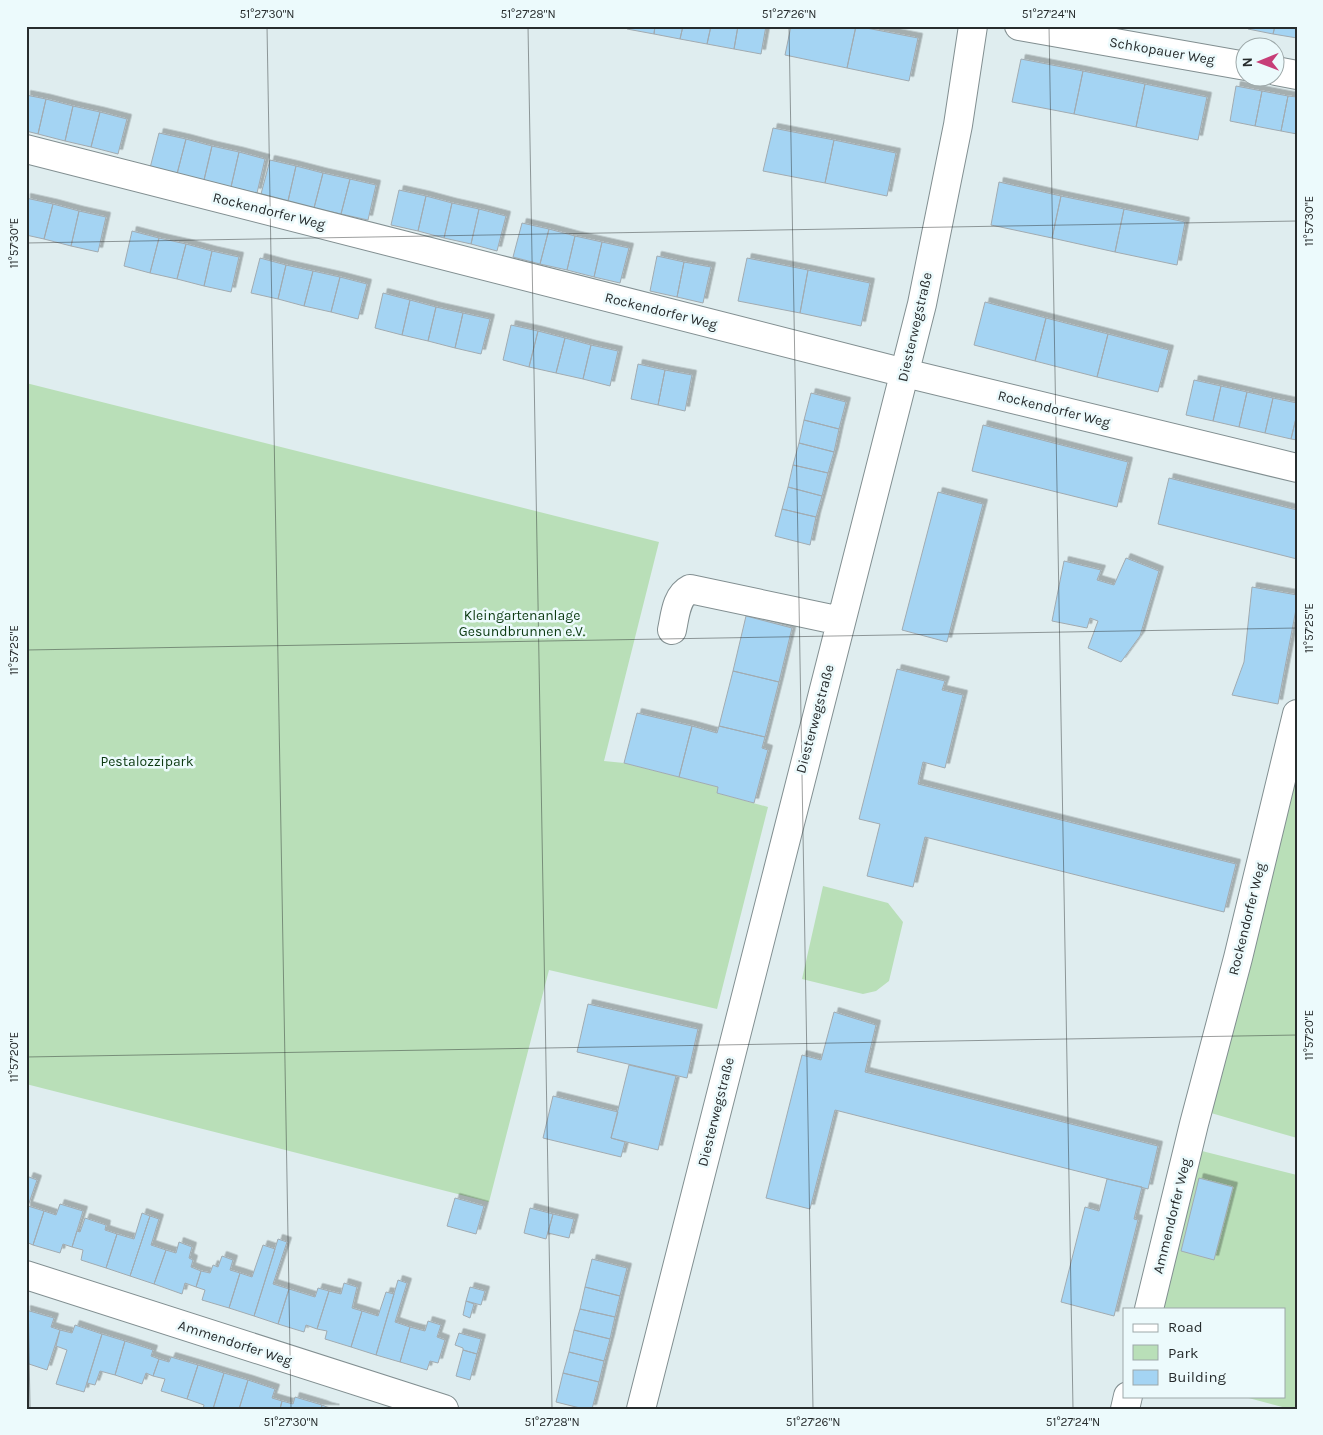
<svg xmlns="http://www.w3.org/2000/svg" width="1323" height="1435" font-family="Karla,sans-serif">
  <defs>
    <filter id="shadow"><feDropShadow dx="4.5" dy="-4.5" stdDeviation="0" flood-color="#0004"/></filter>
  </defs>
  <rect width="100%" height="100%" fill="#dfedef"/>
  <path fill="#b9dfb8" d="M26,383L659,542L604,761L624,763L718,787L717,793L768,807L717,1009L549,970L489,1202L26,1084Z
    M1297,756V1138L1211,1113Z
    M823,886L888,903L903,922L889,981L876,991L863,994L802,979Z
    M1198,1150L1297,1175V1409H1290L1241,1396H1284V1309H1158Z"/>
  <path fill="#a4d4f3" stroke="#a1abb1" filter="url(#shadow)" d="M628,26H655L654,34L627,29Z
    M655,26H683L680,39L654,34Z
    M683,26H711L707,44L680,39Z
    M711,26H738L734,49L707,44Z
    M738,26H766L761,54L734,49Z
    M791,26H856L847,68L785,55Z
    M856,26L918,38L909,81L847,68Z
    M1248,26H1275L1273,34L1248,29Z
    M1275,26H1297V38L1273,34Z
    M1021,59L1083,71L1074,114L1012,102Z
    M1083,71L1145,84L1136,127L1074,114Z
    M1145,84L1207,97L1198,140L1136,127Z
    M1236,86L1262,91L1255,126L1230,121Z
    M1262,91L1288,96L1281,131L1255,126Z
    M26,95L46,99L38,134L26,131Z
    M1288,96L1297,97V134L1281,131Z
    M46,99L73,106L65,141L38,134Z
    M73,106L100,112L91,147L65,141Z
    M100,112L127,119L118,154L91,147Z
    M773,128L834,140L825,183L763,171Z
    M159,133L186,139L177,174L150,168Z
    M186,139L212,146L204,180L177,174Z
    M834,140L896,153L887,196L825,183Z
    M212,146L239,152L231,187L204,180Z
    M239,152L265,159L257,193L231,187Z
    M270,160L296,166L288,201L261,194Z
    M296,166L323,173L314,208L288,201Z
    M323,173L350,179L341,214L314,208Z
    M350,179L376,185L368,220L341,214Z
    M999,182L1061,196L1052,238L991,225Z
    M399,190L426,196L418,231L391,225Z
    M426,196L452,203L444,238L418,231Z
    M1061,196L1124,209L1115,252L1052,238Z
    M26,198L53,204L44,239L26,235Z
    M452,203L479,209L471,244L444,238Z
    M53,204L79,211L71,246L44,239Z
    M479,209L506,216L497,251L471,244Z
    M1124,209L1185,222L1177,265L1115,252Z
    M79,211L106,217L98,252L71,246Z
    M522,223L549,229L540,264L513,257Z
    M549,229L575,236L567,270L540,264Z
    M132,231L159,238L150,273L124,266Z
    M575,236L602,242L594,277L567,270Z
    M159,238L186,244L177,279L150,273Z
    M602,242L629,248L620,283L594,277Z
    M186,244L212,251L204,286L177,279Z
    M212,251L239,257L231,292L204,286Z
    M657,256L684,262L677,297L650,291Z
    M260,258L286,265L278,299L251,293Z
    M747,258L808,270L800,313L738,301Z
    M684,262L711,267L703,303L677,297Z
    M286,265L313,271L304,306L278,299Z
    M808,270L870,283L861,326L800,313Z
    M313,271L340,277L331,312L304,306Z
    M340,277L367,284L358,319L331,312Z
    M383,293L410,300L402,335L375,328Z
    M410,300L436,307L428,341L402,335Z
    M985,302L1046,318L1035,361L974,345Z
    M436,307L463,313L455,348L428,341Z
    M463,313L490,319L481,354L455,348Z
    M1046,318L1108,334L1097,377L1035,361Z
    M511,325L538,331L529,367L503,360Z
    M538,331L565,338L556,373L529,367Z
    M1108,334L1169,350L1158,392L1097,377Z
    M565,338L591,345L583,379L556,373Z
    M591,345L618,351L610,386L583,379Z
    M638,364L665,370L658,405L631,399Z
    M665,370L692,375L685,411L658,405Z
    M1194,380L1221,386L1213,421L1186,415Z
    M1221,386L1247,392L1239,427L1213,421Z
    M1247,392L1273,398L1265,433L1239,427Z
    M811,393L846,402L839,429L804,420Z
    M1273,398L1297,403V414L1291,439L1265,433Z
    M1297,414V440L1291,439Z
    M804,420L839,429L834,452L799,443Z
    M983,425L1128,462L1117,507L972,471Z
    M799,443L834,452L828,473L793,465Z
    M793,465L828,473L822,496L788,487Z
    M1169,478L1297,510V559L1158,524Z
    M788,487L822,496L816,517L782,509Z
    M938,492L983,504L947,642L902,630Z
    M782,509L816,517L810,545L775,536Z
    M1126,558L1159,571L1140,636L1121,662L1088,648L1098,621L1090,618L1087,628L1052,621L1064,561L1101,570L1097,580L1114,585Z
    M1252,587L1297,595V604L1278,704L1232,695L1244,662Z
    M746,616L792,628L779,682L733,671Z
    M897,669L945,681L942,690L963,695L945,768L923,762L918,784L1236,864L1224,912L925,837L913,887L867,876L880,824L859,819Z
    M733,671L779,682L765,737L719,726Z
    M637,713L692,726L679,777L624,763Z
    M692,726L717,733L719,726L765,737L762,748L768,750L754,803L717,793L718,787L679,777Z
    M588,1004L698,1029L687,1078L577,1052Z
    M834,1012L876,1025L865,1072L1158,1146L1148,1189L835,1110L810,1209L766,1198L802,1055L821,1060Z
    M629,1065L676,1076L658,1150L611,1138Z
    M553,1096L618,1112L611,1138L625,1142L621,1157L543,1138Z
    M29,1177L37,1180L28,1206L44,1211L33,1245L26,1242V1185Z
    M1199,1178L1233,1187L1214,1260L1181,1251Z
    M1107,1179L1142,1187L1134,1219L1138,1220L1114,1316L1061,1302L1085,1207L1099,1211Z
    M455,1198L484,1206L476,1234L447,1226Z
    M60,1204L83,1211L72,1247L63,1244L60,1253L33,1245L44,1211L56,1215Z
    M530,1208L553,1214L546,1239L524,1233Z
    M142,1213L150,1216L130,1276L106,1268L117,1234L134,1239Z
    M553,1214L574,1219L569,1238L548,1233Z
    M150,1216L159,1219L151,1245L166,1250L154,1284L130,1276Z
    M85,1218L106,1225L105,1230L117,1234L106,1268L81,1260L83,1250L72,1247L77,1231L80,1232Z
    M278,1239L287,1242L273,1284L289,1289L278,1324L254,1316Z
    M179,1242L192,1247L189,1258L193,1260L191,1267L201,1271L196,1287L185,1283L182,1294L154,1284L166,1250L176,1253Z
    M263,1245L275,1249L254,1316L229,1308L240,1273L252,1277Z
    M222,1256L233,1260L230,1270L240,1273L229,1308L202,1300L205,1290L196,1287L201,1271L210,1273L213,1265L218,1267Z
    M592,1259L627,1268L620,1296L585,1287Z
    M398,1280L407,1283L395,1322L410,1327L400,1362L376,1355Z
    M344,1283L357,1287L352,1308L362,1311L351,1347L325,1339L327,1331L317,1329L329,1291L341,1294Z
    M470,1287L485,1291L481,1305L466,1301Z
    M585,1287L620,1296L615,1317L580,1309Z
    M318,1288L329,1291L317,1329L306,1325L304,1332L278,1324L289,1289L315,1297Z
    M386,1292L394,1294L376,1355L351,1347L362,1311L378,1316Z
    M466,1301L474,1304L470,1318L463,1315Z
    M580,1309L615,1317L610,1339L574,1330Z
    M26,1310L54,1318L51,1327L60,1330L47,1370L26,1363L28,1348L26,1347Z
    M428,1321L441,1325L437,1337L445,1340L438,1363L430,1361L427,1370L400,1362L410,1327L425,1331Z
    M75,1325L102,1334L84,1392L56,1384L67,1350L56,1346L60,1330L72,1333Z
    M574,1330L610,1339L604,1361L569,1352Z
    M459,1333L481,1339L477,1354L463,1350V1348L455,1345Z
    M102,1334L125,1341L115,1375L100,1371L95,1385L87,1383Z
    M125,1341L153,1350L151,1356L159,1359L153,1376L146,1373L142,1384L115,1375Z
    M463,1350L477,1354L470,1380L456,1376Z
    M569,1352L604,1361L599,1382L563,1373Z
    M171,1357L198,1365L187,1399L161,1391L165,1379L153,1376L159,1359L169,1362Z
    M198,1365L224,1373L213,1409H203L204,1405L187,1399Z
    M224,1373L248,1380L239,1409H213Z
    M563,1373L599,1382L592,1409H584L556,1402Z
    M248,1380L275,1389L272,1398L282,1401L280,1409H239Z
    M295,1397L322,1405L321,1409H280L282,1401L293,1404Z
    M322,1405L327,1407L335,1409H321Z"/>
  <g fill="none" stroke-linecap="round" stroke-linejoin="round">
    <g stroke="#828f91" stroke-width="30">
      <path id="minor" d="M1019,26L1246,66
        M1276,71L1297,75
        M26,149L905,373L1297,468
        M672,630C675,616 676,596 690,589L841,621
        M26,1275L444,1409
        M1149,1309L1194,1124L1238,958L1297,714
        M641,1409L922,304L958,125L973,26
        M1125,1409L1128,1396"/>
    </g>
    <use href="#minor" stroke="#fff" stroke-width="28"/>
  </g>
  <path fill="none" stroke="#272c2d" stroke-width="1" stroke-opacity="0.45" d="M267,26L291,1409M528,26L552,1409M789,26L813,1409M1049,26L1073,1409M26,243L1297,221M26,650L1297,628M26,1057L1297,1035M26,1168L30,1409"/>
  <g text-anchor="middle" dominant-baseline="central" stroke-width="5" stroke-linejoin="round" paint-order="stroke">
    <g font-size="14" fill="#272c2d" stroke="#ecfafc">
      <text transform="translate(1162 51) rotate(10)">Schkopauer Weg</text>
      <text transform="translate(269 211) rotate(14)">Rockendorfer Weg</text>
      <text transform="translate(661 311) rotate(14)">Rockendorfer Weg</text>
      <text transform="translate(915 327) rotate(-77)">Diesterwegstraße</text>
      <text transform="translate(1054 409) rotate(14)">Rockendorfer Weg</text>
      <text transform="translate(815 719) rotate(-75)">Diesterwegstraße</text>
      <text transform="translate(1247 919) rotate(-76)">Rockendorfer Weg</text>
      <text transform="translate(716 1112) rotate(-76)">Diesterwegstraße</text>
      <text transform="translate(1172 1216) rotate(-76)">Ammendorfer Weg</text>
      <text transform="translate(235 1343) rotate(18)">Ammendorfer Weg</text>
    </g>
    <g font-size="14" fill="#0b3910" stroke="#ecfafc">
      <text x="522" y="615">Kleingartenanlage<tspan x="522" dy="16">Gesundbrunnen e.V.</tspan></text>
      <text x="147" y="761">Pestalozzipark</text>
    </g>
  </g>
  <rect width="1323" height="1435" fill="none" stroke="#ecfafc" stroke-width="55"/>
  <rect x="1123" y="1308" width="162" height="90" fill="#ecfafc" stroke="#9da8a9"/>
  <rect x="1133" y="1324" width="25" height="8" fill="#ffffff" stroke="#9da8a9"/>
  <text x="1168" y="1332" font-size="15" fill="#272c2d">Road</text>
  <rect x="1133" y="1345" width="25" height="15" fill="#b9dfb8" stroke="#9da8a9"/>
  <text x="1168" y="1358" font-size="15" fill="#272c2d">Park</text>
  <rect x="1133" y="1370" width="25" height="15" fill="#a4d4f3" stroke="#9da8a9"/>
  <text x="1168" y="1382" font-size="15" fill="#272c2d">Building</text>
  <g transform="translate(1260 62) rotate(269)"><circle r="24" fill="#ecfafc" stroke="#9da8a9"/>
  <path d="M0-4L9 19L0 12L-9 19Z" fill="#c73e78"/>
  <text y="-8" font-size="14" font-weight="bold" text-anchor="middle" fill="#272c2d">N</text>
  </g>
  <rect x="28" y="28" width="1268" height="1380" fill="none" stroke="#272c2d" stroke-width="2"/>
  <g font-size="12" text-anchor="middle" fill="#272c2d">
    <text x="267" y="18">51°27'30"N</text>
    <text x="528" y="18">51°27'28"N</text>
    <text x="789" y="18">51°27'26"N</text>
    <text x="1049" y="18">51°27'24"N</text>
    <text transform="translate(1309 221) rotate(-90)" y="4">11°57'30"E</text>
    <text transform="translate(14 243) rotate(-90)" y="4">11°57'30"E</text>
    <text transform="translate(1309 628) rotate(-90)" y="4">11°57'25"E</text>
    <text transform="translate(14 650) rotate(-90)" y="4">11°57'25"E</text>
    <text transform="translate(1309 1035) rotate(-90)" y="4">11°57'20"E</text>
    <text transform="translate(14 1057) rotate(-90)" y="4">11°57'20"E</text>
    <text x="291" y="1426">51°27'30"N</text>
    <text x="552" y="1426">51°27'28"N</text>
    <text x="813" y="1426">51°27'26"N</text>
    <text x="1073" y="1426">51°27'24"N</text>
  </g>
</svg>
